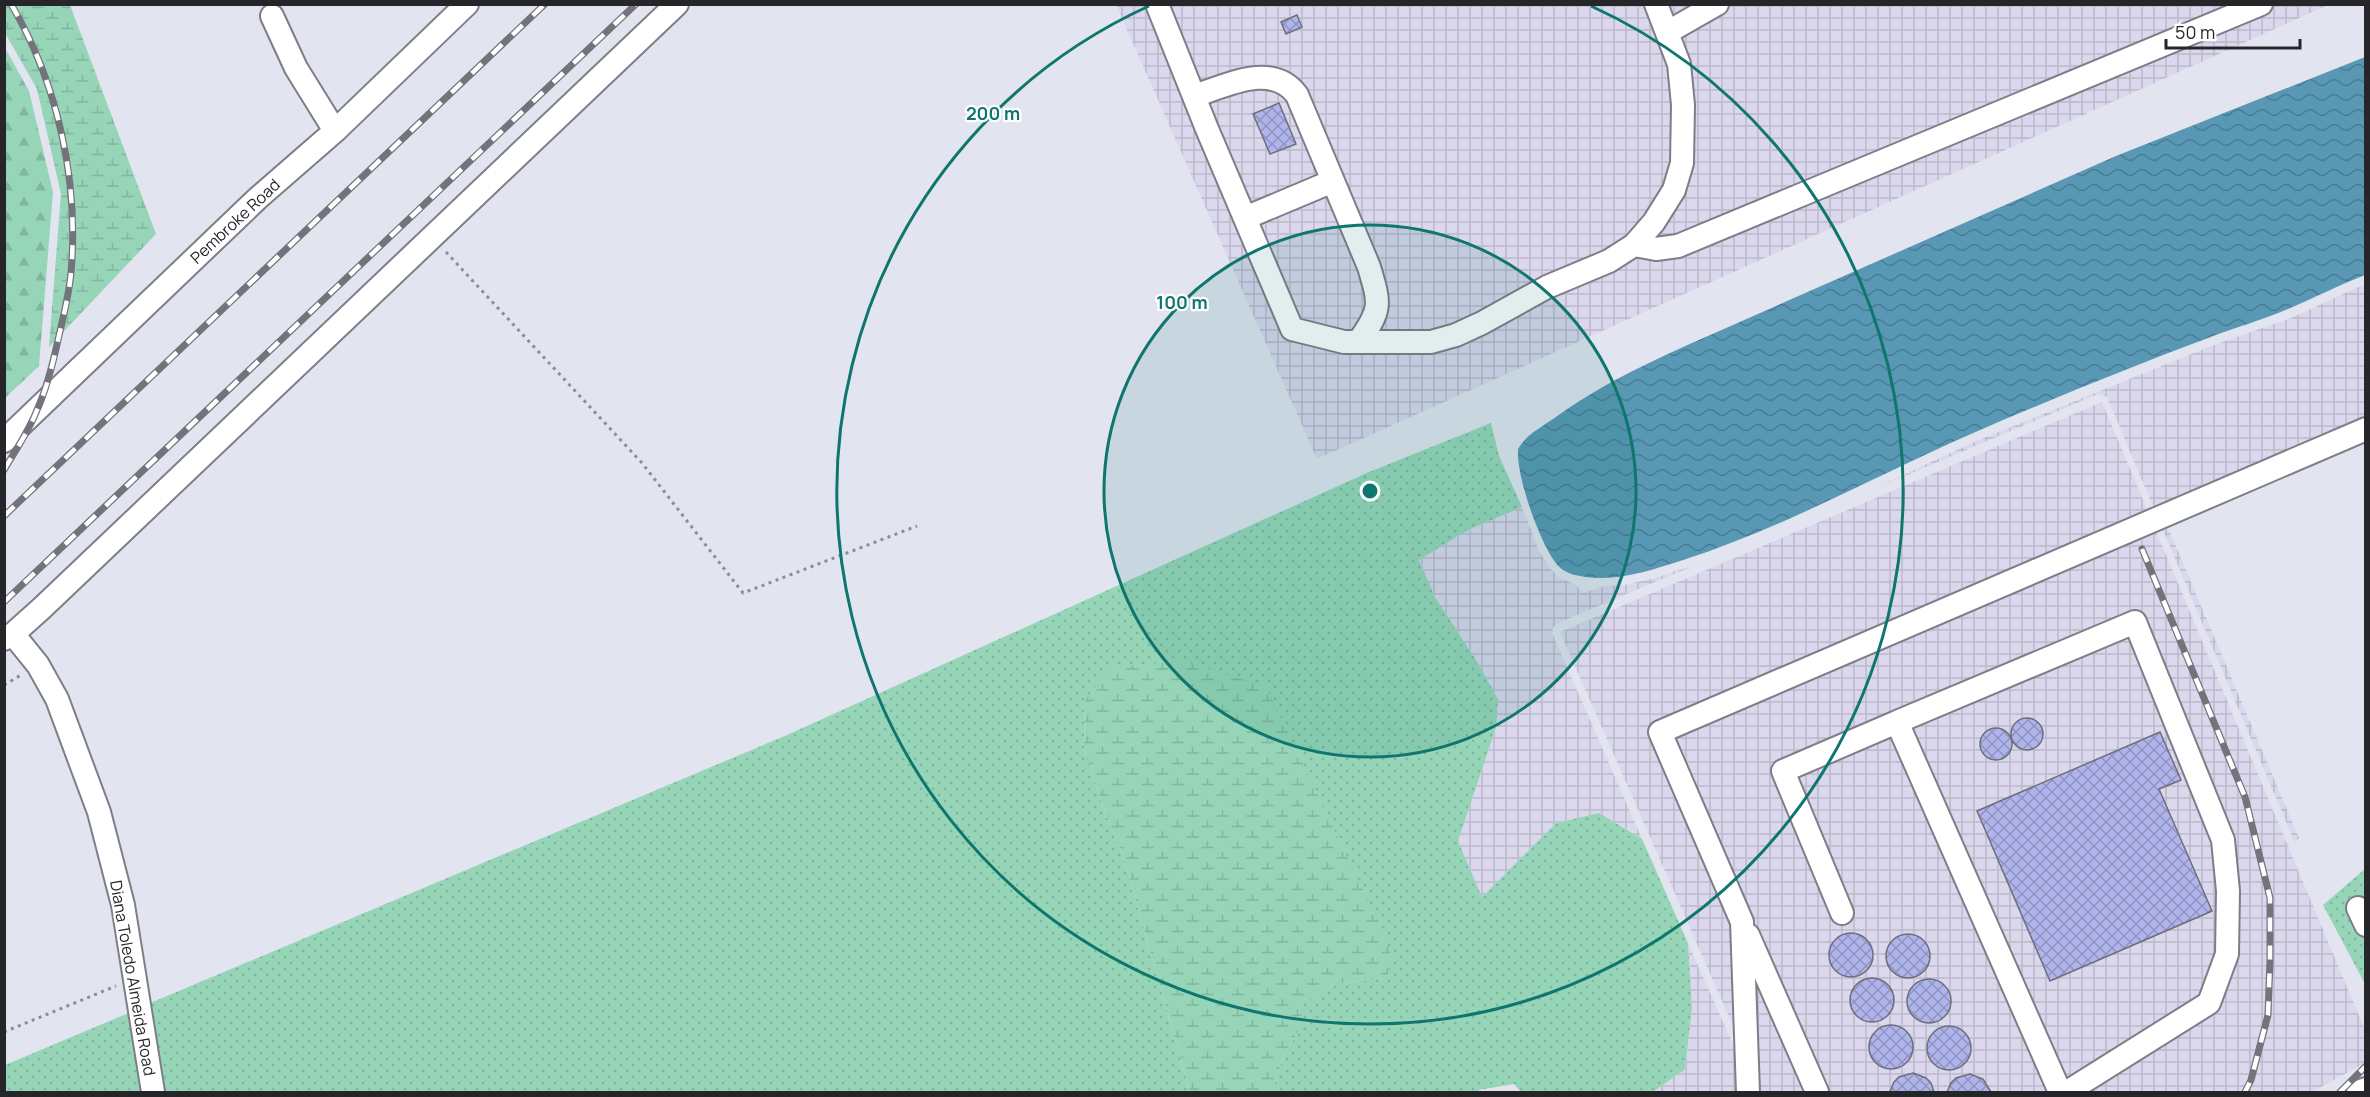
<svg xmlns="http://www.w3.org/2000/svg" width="2370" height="1097" font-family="Manrope,sans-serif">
  <defs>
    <pattern id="industrial-grid" width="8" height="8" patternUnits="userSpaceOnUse" patternTransform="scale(1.5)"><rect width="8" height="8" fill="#dbd8ee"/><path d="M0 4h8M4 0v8" fill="none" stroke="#bcb9cc"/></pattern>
    <pattern id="green-dots" width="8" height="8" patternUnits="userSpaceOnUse" patternTransform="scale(1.5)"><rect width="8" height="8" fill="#96d5b8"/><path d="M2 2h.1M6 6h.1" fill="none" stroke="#81b79e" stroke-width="1.8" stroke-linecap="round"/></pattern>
    <pattern id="forest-firs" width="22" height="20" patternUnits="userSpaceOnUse" patternTransform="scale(1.5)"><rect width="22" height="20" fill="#96d5b8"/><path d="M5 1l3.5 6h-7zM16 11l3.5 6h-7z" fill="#81b79e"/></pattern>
    <pattern id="wetland-marsh" width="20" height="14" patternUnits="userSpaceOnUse" patternTransform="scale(1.5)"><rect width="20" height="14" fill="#96d5b8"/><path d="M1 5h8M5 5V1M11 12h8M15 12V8" fill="none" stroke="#81b79e"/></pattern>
    <pattern id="water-waves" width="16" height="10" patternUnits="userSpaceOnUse" patternTransform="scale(1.5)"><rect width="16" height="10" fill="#5898b4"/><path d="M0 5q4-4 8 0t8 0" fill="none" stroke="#497c93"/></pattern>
    <pattern id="building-cross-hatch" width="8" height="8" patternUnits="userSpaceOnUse" patternTransform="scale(1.5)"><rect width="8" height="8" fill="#afb5ec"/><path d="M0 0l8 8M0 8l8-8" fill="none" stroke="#8e93bf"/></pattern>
  </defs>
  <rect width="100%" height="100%" fill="#e2e4ef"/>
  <path fill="url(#industrial-grid)" d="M1116,5H2328L1317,459Z
    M2365,284V423L2161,511L2299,838L2295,843L2107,397L2098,394L1874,489L1974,442L2211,346L2291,318Z
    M2102,402L2365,1030V1063L2312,1092H1762L1560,632Z
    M1522,507L1539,551L1549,567L1559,578L1575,584L1583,593L1604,586L1624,585L1655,578L1695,565L1556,624L1553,628L1552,633L1642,839L1599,813L1556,823L1482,897L1458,841L1496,728L1498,699L1476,660L1435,597L1419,560L1468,530Z
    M1688,943L1754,1092H1653L1685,1069L1692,1008Z"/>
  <path fill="url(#green-dots)" d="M1491,423L1499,456L1522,507L1468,530L1419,560L1435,597L1476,660L1498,699L1496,728L1458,841L1482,897L1556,823L1599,813L1642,839L1688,943L1692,1008L1685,1069L1653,1092H1521L1514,1084L1479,1090V1092H1272L1284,1054L1298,1032L1303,1004L1334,984L1386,978L1085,700L1084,749L1101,801L1124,859L1190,1092H163L148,1004L787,735L1369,472Z
    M2365,869V984L2323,905Z
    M131,1012L144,1092H5V1065Z"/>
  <path fill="url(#forest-firs)" d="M5,48L29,91L53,192L39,366L5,398Z"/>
  <path fill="url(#wetland-marsh)" d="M4,5H70L156,234L49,347L61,194L37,89L5,33Z
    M1184,661L1266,687L1364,892L1392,956L1387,978L1334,984L1304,1004L1298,1032L1284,1054L1272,1092H1190L1124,859L1101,801L1084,749L1085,700L1110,667Z"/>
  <path fill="url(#water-waves)" d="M2365,57V275C2339,285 2314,298 2288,309C2262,320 2234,328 2208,338C2128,368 2049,400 1971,434C1875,476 1783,528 1683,560C1649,571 1611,584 1575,575C1567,573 1560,569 1555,562C1539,540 1516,476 1518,449C1526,435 1540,428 1553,419C1599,386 1641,366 1692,343L2116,156Z"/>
  <path fill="url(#building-cross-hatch)" stroke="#6d6e78" stroke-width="1.5" d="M1297,15L1302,27L1286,34L1281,22Z
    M1279,103L1296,144L1270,154L1253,114Z
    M2011 734a16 16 0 1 1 32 0a16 16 0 1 1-32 0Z
    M1980 744a16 16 0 1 1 32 0a16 16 0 1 1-32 0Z
    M2160,732L2181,780L2159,789L2212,911L2050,981L1977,811Z
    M1829 955a22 22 0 1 1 44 0a22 22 0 1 1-44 0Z
    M1886 956a22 22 0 1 1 44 0a22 22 0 1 1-44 0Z
    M1850 1000a22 22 0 1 1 44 0a22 22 0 1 1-44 0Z
    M1907 1001a22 22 0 1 1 44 0a22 22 0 1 1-44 0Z
    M1869 1047a22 22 0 1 1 44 0a22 22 0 1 1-44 0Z
    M1927 1048a22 22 0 1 1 44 0a22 22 0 1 1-44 0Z
    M1913,1073L1926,1078L1931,1083L1934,1092H1890L1894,1082L1899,1077Z
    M1970,1074L1983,1079L1991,1092H1947L1951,1083L1956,1078Z"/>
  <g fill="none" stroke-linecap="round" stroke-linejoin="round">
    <g stroke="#7d7e88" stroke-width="26">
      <path id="minor" d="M1157,4L1207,129L1292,329L1344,342H1431L1456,335L1482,323L1547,287L1609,261L1634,245L1654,222L1674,190L1682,163L1683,105L1679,64L1656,4
        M272,16L296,68L335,131
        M1668,32L1717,4
        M1194,96C1226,86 1272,61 1297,95L1369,267C1380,304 1382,309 1359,341
        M1245,218L1333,181
        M1634,245L1656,249L1678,246L2261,4
        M4,441L258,198L335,131L467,4
        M13,634L38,665L57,699L99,812L123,905L153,1092
        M4,639L13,634L42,608L677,4
        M2358,908L2366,925
        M1842,913L1783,771L1897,722
        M1748,935L1817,1092
        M1748,1092L1742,922L1660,732L2366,429
        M2060,1092L1897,722L2135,622L2223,840L2228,891L2227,954L2209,1003L2067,1092
        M2358,1092L2366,1089"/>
    </g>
    <path stroke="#8c8d95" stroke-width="3" stroke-dasharray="3 4.5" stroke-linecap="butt" d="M446,252L642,463L743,593L917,526
      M4,685L21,675
      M4,1032L116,986"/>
    <use href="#minor" stroke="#fff" stroke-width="22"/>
    <g stroke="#73747b" stroke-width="7">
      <path id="rail" d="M4,470C15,451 29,431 37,410C47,388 53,363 58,340C63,318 69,295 71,273C79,181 58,84 11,4
        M4,516L545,4
        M2142,549L2245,797L2270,898V960L2268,1015L2251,1080L2245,1092
        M4,602L636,4
        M2340,1092L2366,1066"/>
    </g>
    <use href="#rail" stroke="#fff" stroke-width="4.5" stroke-dasharray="14" stroke-linecap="butt"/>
  </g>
  <circle cx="1370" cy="491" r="266" fill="#0f766e" fill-opacity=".12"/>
  <g fill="none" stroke="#0f766e" stroke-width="3">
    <circle cx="1370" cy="491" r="266"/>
    <path d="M1591 6A533 533 0 1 1 1149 6"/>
  </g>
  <g text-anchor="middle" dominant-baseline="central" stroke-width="4.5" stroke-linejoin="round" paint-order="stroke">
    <g font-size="16" fill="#26262a" stroke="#fff">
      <text transform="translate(235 221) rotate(-43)">Pembroke Road</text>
      <text transform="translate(133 978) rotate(80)">Diana Toledo Almeida Road</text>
    </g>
  </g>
  <circle cx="1370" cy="491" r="9" fill="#0f766e" stroke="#fff" stroke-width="3"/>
  <g font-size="18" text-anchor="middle" font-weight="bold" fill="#0f766e" stroke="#fff" stroke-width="4.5" stroke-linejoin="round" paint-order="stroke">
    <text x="993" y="120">200 m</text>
    <text x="1182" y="309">100 m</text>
  </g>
  <rect width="2370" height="1097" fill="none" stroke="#26262a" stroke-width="12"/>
  <path d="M2166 39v9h134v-9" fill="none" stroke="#26262a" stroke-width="3"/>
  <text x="2175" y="39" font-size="18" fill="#26262a" stroke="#ffffff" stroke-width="4.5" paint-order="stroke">50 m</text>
</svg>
